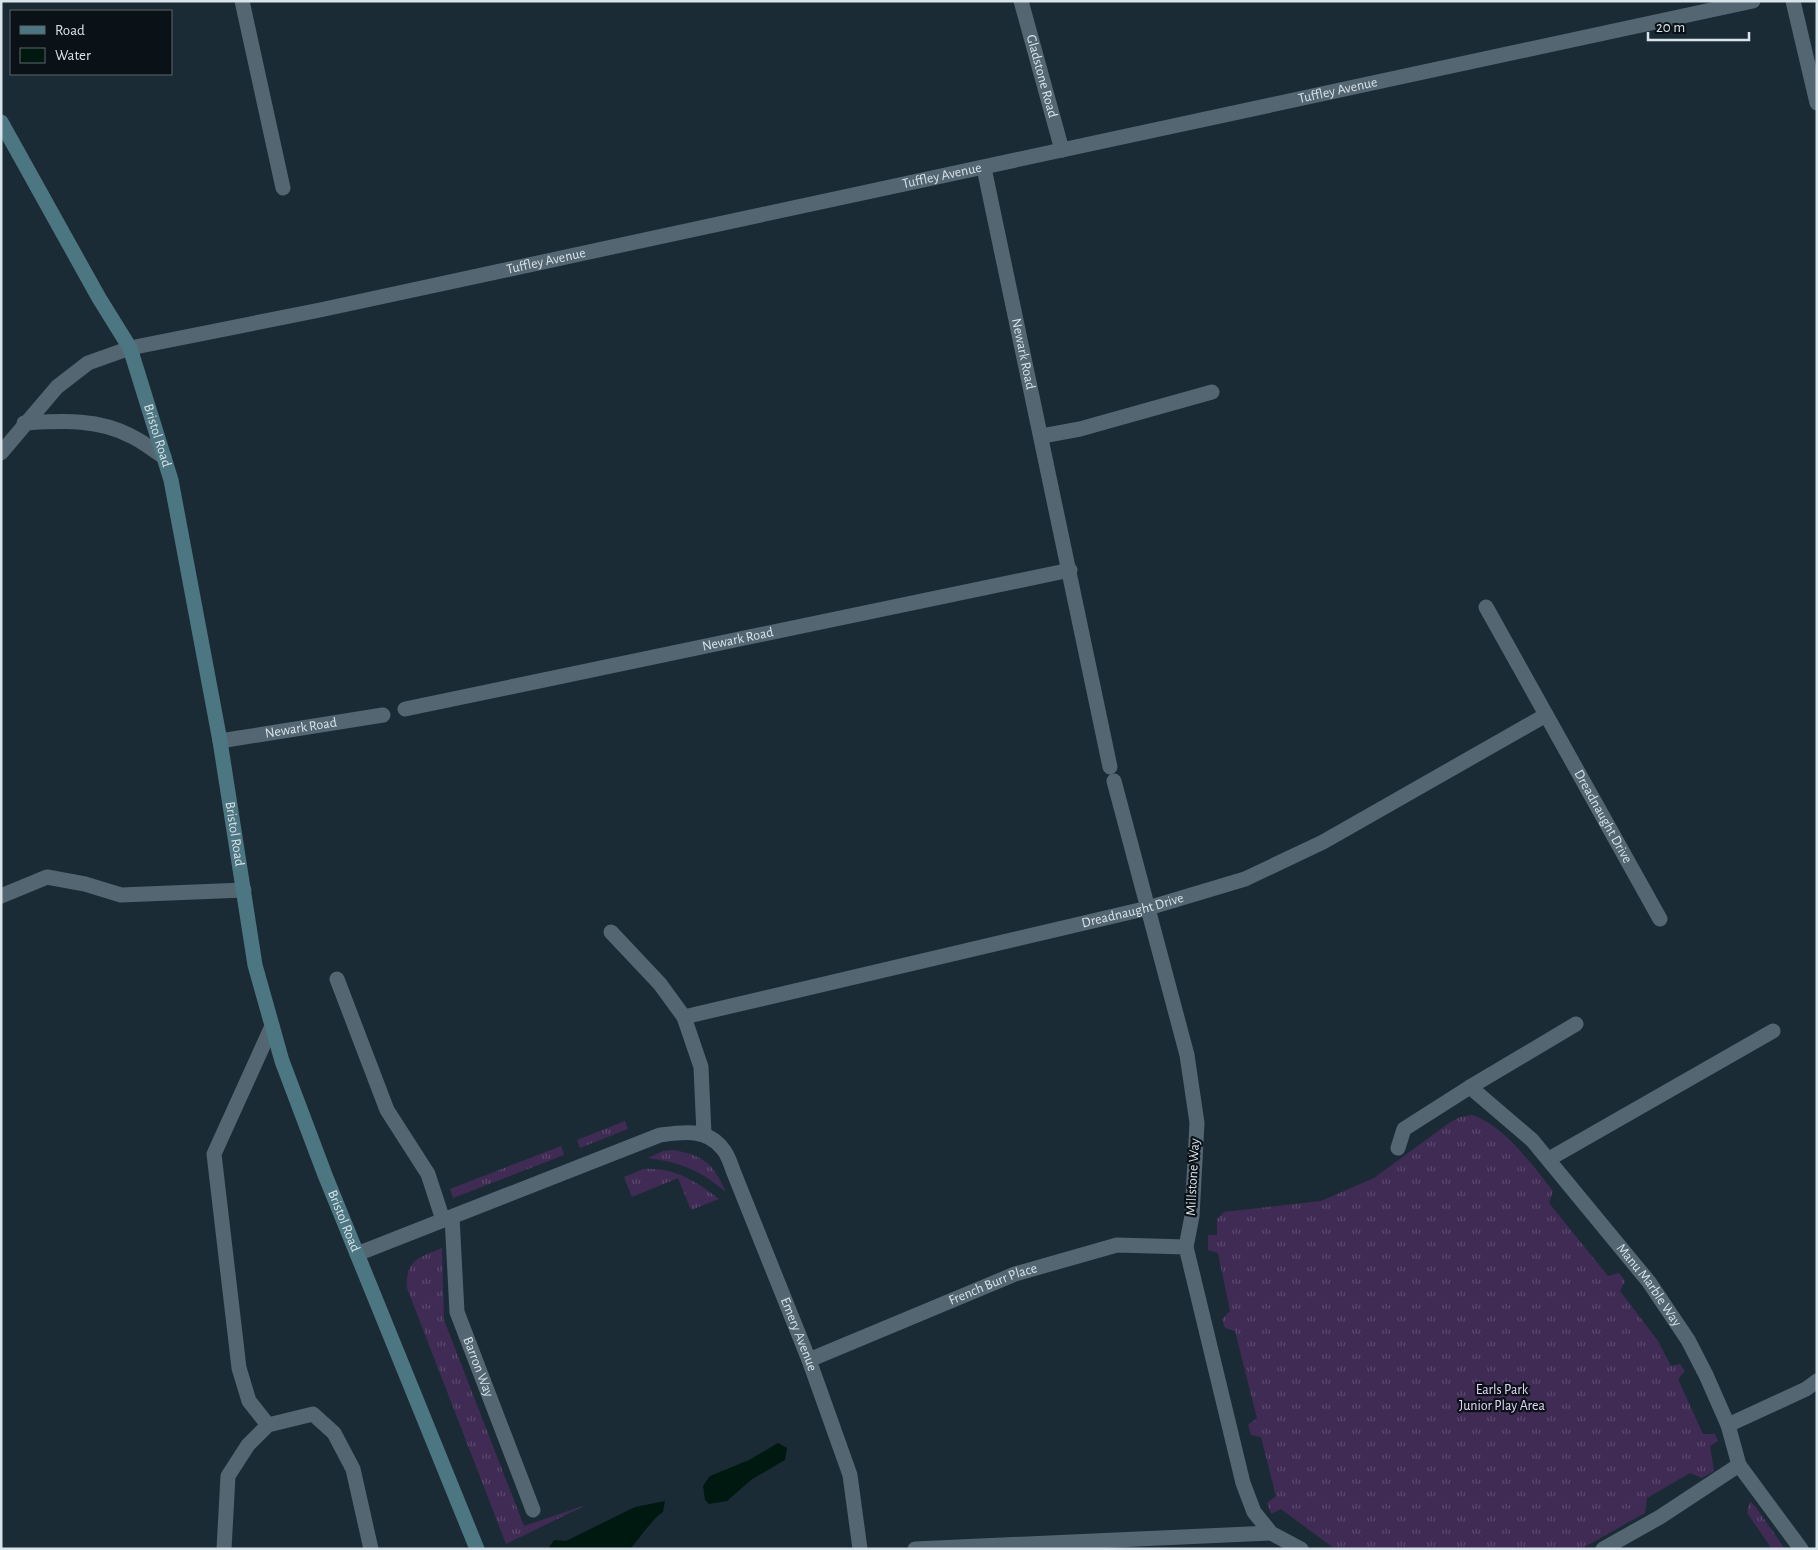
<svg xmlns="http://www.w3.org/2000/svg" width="1818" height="1550" font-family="'Alegreya Sans',sans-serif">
  <defs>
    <pattern id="grass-tufts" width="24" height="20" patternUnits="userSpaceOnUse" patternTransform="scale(1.25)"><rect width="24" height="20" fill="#402b54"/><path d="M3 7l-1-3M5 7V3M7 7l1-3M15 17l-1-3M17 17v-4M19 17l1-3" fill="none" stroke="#5b4a6d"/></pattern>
  </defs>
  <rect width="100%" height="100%" fill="#1b2b35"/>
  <path fill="url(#grass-tufts)" d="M1472,1115C1504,1125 1533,1166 1553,1191L1549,1203L1608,1276L1619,1273L1625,1281L1620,1291L1658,1341L1671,1366L1680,1364L1685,1371L1678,1379L1703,1434H1715L1718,1441L1710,1446L1714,1471L1702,1478L1690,1473L1647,1498L1645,1513L1581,1549H1335L1281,1509L1271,1514L1267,1503L1276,1496L1261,1437L1251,1435L1248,1425L1257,1418L1235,1331L1225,1328L1222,1319L1230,1311L1218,1253L1208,1250V1235H1217V1219L1224,1212L1321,1201L1374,1178L1449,1123L1460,1117Z
    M625,1121L628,1129L580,1148L577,1140Z
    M561,1146L564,1155L453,1198L450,1189Z
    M674,1150C705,1156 713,1164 726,1192C699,1170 683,1163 648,1158L663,1151Z
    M643,1169C673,1167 696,1181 719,1199L691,1210L678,1178L632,1197L624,1177Z
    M442,1248L444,1320L524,1526L586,1505L506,1544L407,1288C405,1260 420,1257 442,1248Z
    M1750,1501L1755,1506L1785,1549H1772L1747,1513Z"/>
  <path fill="#001910" d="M778,1443L787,1448L785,1460L751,1480L727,1501L709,1504L705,1500L703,1486L710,1476L749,1460Z
    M665,1501L663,1512C654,1517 639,1539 630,1549H548L554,1540L566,1541L635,1507Z"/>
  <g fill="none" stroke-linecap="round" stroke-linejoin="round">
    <path stroke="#546671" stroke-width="15" d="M242,1L283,188
      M24,423C61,421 97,418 131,436C142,441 153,450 164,457
      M1042,436L1080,429L1212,392
      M1,453L57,387L88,363L130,348
      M1,896L47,877L85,884L121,895L244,890
      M272,1026L214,1154L239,1368L249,1401L268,1425L313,1414L334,1433L353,1469L371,1549
      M224,1549L228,1476L248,1445L268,1425"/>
    <g stroke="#546671" stroke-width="15">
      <path id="s1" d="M1021,1L1062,150"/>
      <path d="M1793,1L1817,103"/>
      <path id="s2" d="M984,168L1110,767"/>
      <path id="s3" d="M130,348L320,310L1753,1"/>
      <path id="s4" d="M1486,607L1660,919"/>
      <path id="s5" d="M405,709L1070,570"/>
      <path id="s6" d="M220,741L383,715"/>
      <path d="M1114,781L1187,1055L1197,1123L1192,1216L1186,1247L1243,1483L1254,1512L1271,1533L1301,1549"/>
      <path d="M611,932L660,984L684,1017"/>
      <path d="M337,979L387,1110L428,1174L443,1220"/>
      <path id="s7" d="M1470,1087L1532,1140L1649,1282L1688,1340L1706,1375L1728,1425L1739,1465L1801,1549"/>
      <path id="s8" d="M704,1134L701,1067L684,1017L1148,908L1245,879L1323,842L1546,715"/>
      <path d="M1398,1148L1404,1129L1470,1087L1576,1024"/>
      <path d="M1549,1159L1773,1031"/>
      <path id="s9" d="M452,1217L457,1312L533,1510"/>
      <path id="s10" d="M357,1254L660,1135C683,1132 706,1128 722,1148C728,1154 731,1165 734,1173L809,1360L850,1475L860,1549"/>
      <path id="s11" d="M809,1360L1015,1274L1117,1245L1186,1247"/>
      <path d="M1728,1425L1806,1389L1817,1381"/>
      <path d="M915,1549L1271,1533"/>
      <path d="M1603,1549L1660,1517L1739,1465"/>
    </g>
    <path stroke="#4c7681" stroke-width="15" id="s12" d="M1,122L99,298L130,348L171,480L220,741L255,965L282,1061L325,1175L477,1549"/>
  </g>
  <g text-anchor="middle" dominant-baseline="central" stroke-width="4.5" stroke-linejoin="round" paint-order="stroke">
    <g font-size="14" fill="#d9e3ea" stroke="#0b1217">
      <text stroke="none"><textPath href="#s1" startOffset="78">Gladstone Road</textPath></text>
      <text stroke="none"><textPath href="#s3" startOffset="1235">Tuffley Avenue</textPath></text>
      <text stroke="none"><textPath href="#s3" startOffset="830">Tuffley Avenue</textPath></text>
      <text stroke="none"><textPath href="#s3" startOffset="425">Tuffley Avenue</textPath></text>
      <text stroke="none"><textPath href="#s2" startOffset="190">Newark Road</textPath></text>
      <text stroke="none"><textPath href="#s12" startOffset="352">Bristol Road</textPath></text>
      <text stroke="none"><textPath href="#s5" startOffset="340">Newark Road</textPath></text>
      <text stroke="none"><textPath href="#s6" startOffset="82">Newark Road</textPath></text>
      <text stroke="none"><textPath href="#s4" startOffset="240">Dreadnaught Drive</textPath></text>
      <text stroke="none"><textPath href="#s12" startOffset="758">Bristol Road</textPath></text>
      <text stroke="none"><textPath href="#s8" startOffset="581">Dreadnaught Drive</textPath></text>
      <text transform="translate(1193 1177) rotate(-87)">Millstone Way</text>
      <text stroke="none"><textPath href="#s12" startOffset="1162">Bristol Road</textPath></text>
      <text stroke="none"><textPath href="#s11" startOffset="199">French Burr Place</textPath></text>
      <text stroke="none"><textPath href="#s7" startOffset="268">Manu Marble Way</textPath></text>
      <text stroke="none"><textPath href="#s10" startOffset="594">Emery Avenue</textPath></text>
      <text stroke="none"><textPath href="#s9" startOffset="154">Barron Way</textPath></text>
    </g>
    <g font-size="14" fill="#e4d4f7" stroke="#0b1217">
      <text x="1502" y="1390">Earls Park<tspan x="1502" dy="16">Junior Play Area</tspan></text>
    </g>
  </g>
  <rect width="1818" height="1550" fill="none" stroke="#d9e3ea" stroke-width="5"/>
  <rect x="10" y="10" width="162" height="65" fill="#0b1217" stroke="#5d666b"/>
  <rect x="20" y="26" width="25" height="8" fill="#4c7681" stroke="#5d666b"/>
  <text x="55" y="35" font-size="15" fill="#d9e3ea">Road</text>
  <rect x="20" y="48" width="25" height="15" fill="#001910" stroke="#5d666b"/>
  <text x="55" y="60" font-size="15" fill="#d9e3ea">Water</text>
  <path d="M1648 32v8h101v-8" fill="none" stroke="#d9e3ea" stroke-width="2.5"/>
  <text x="1656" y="32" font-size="15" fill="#d9e3ea" stroke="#0b1217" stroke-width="4" paint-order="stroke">20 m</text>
</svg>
